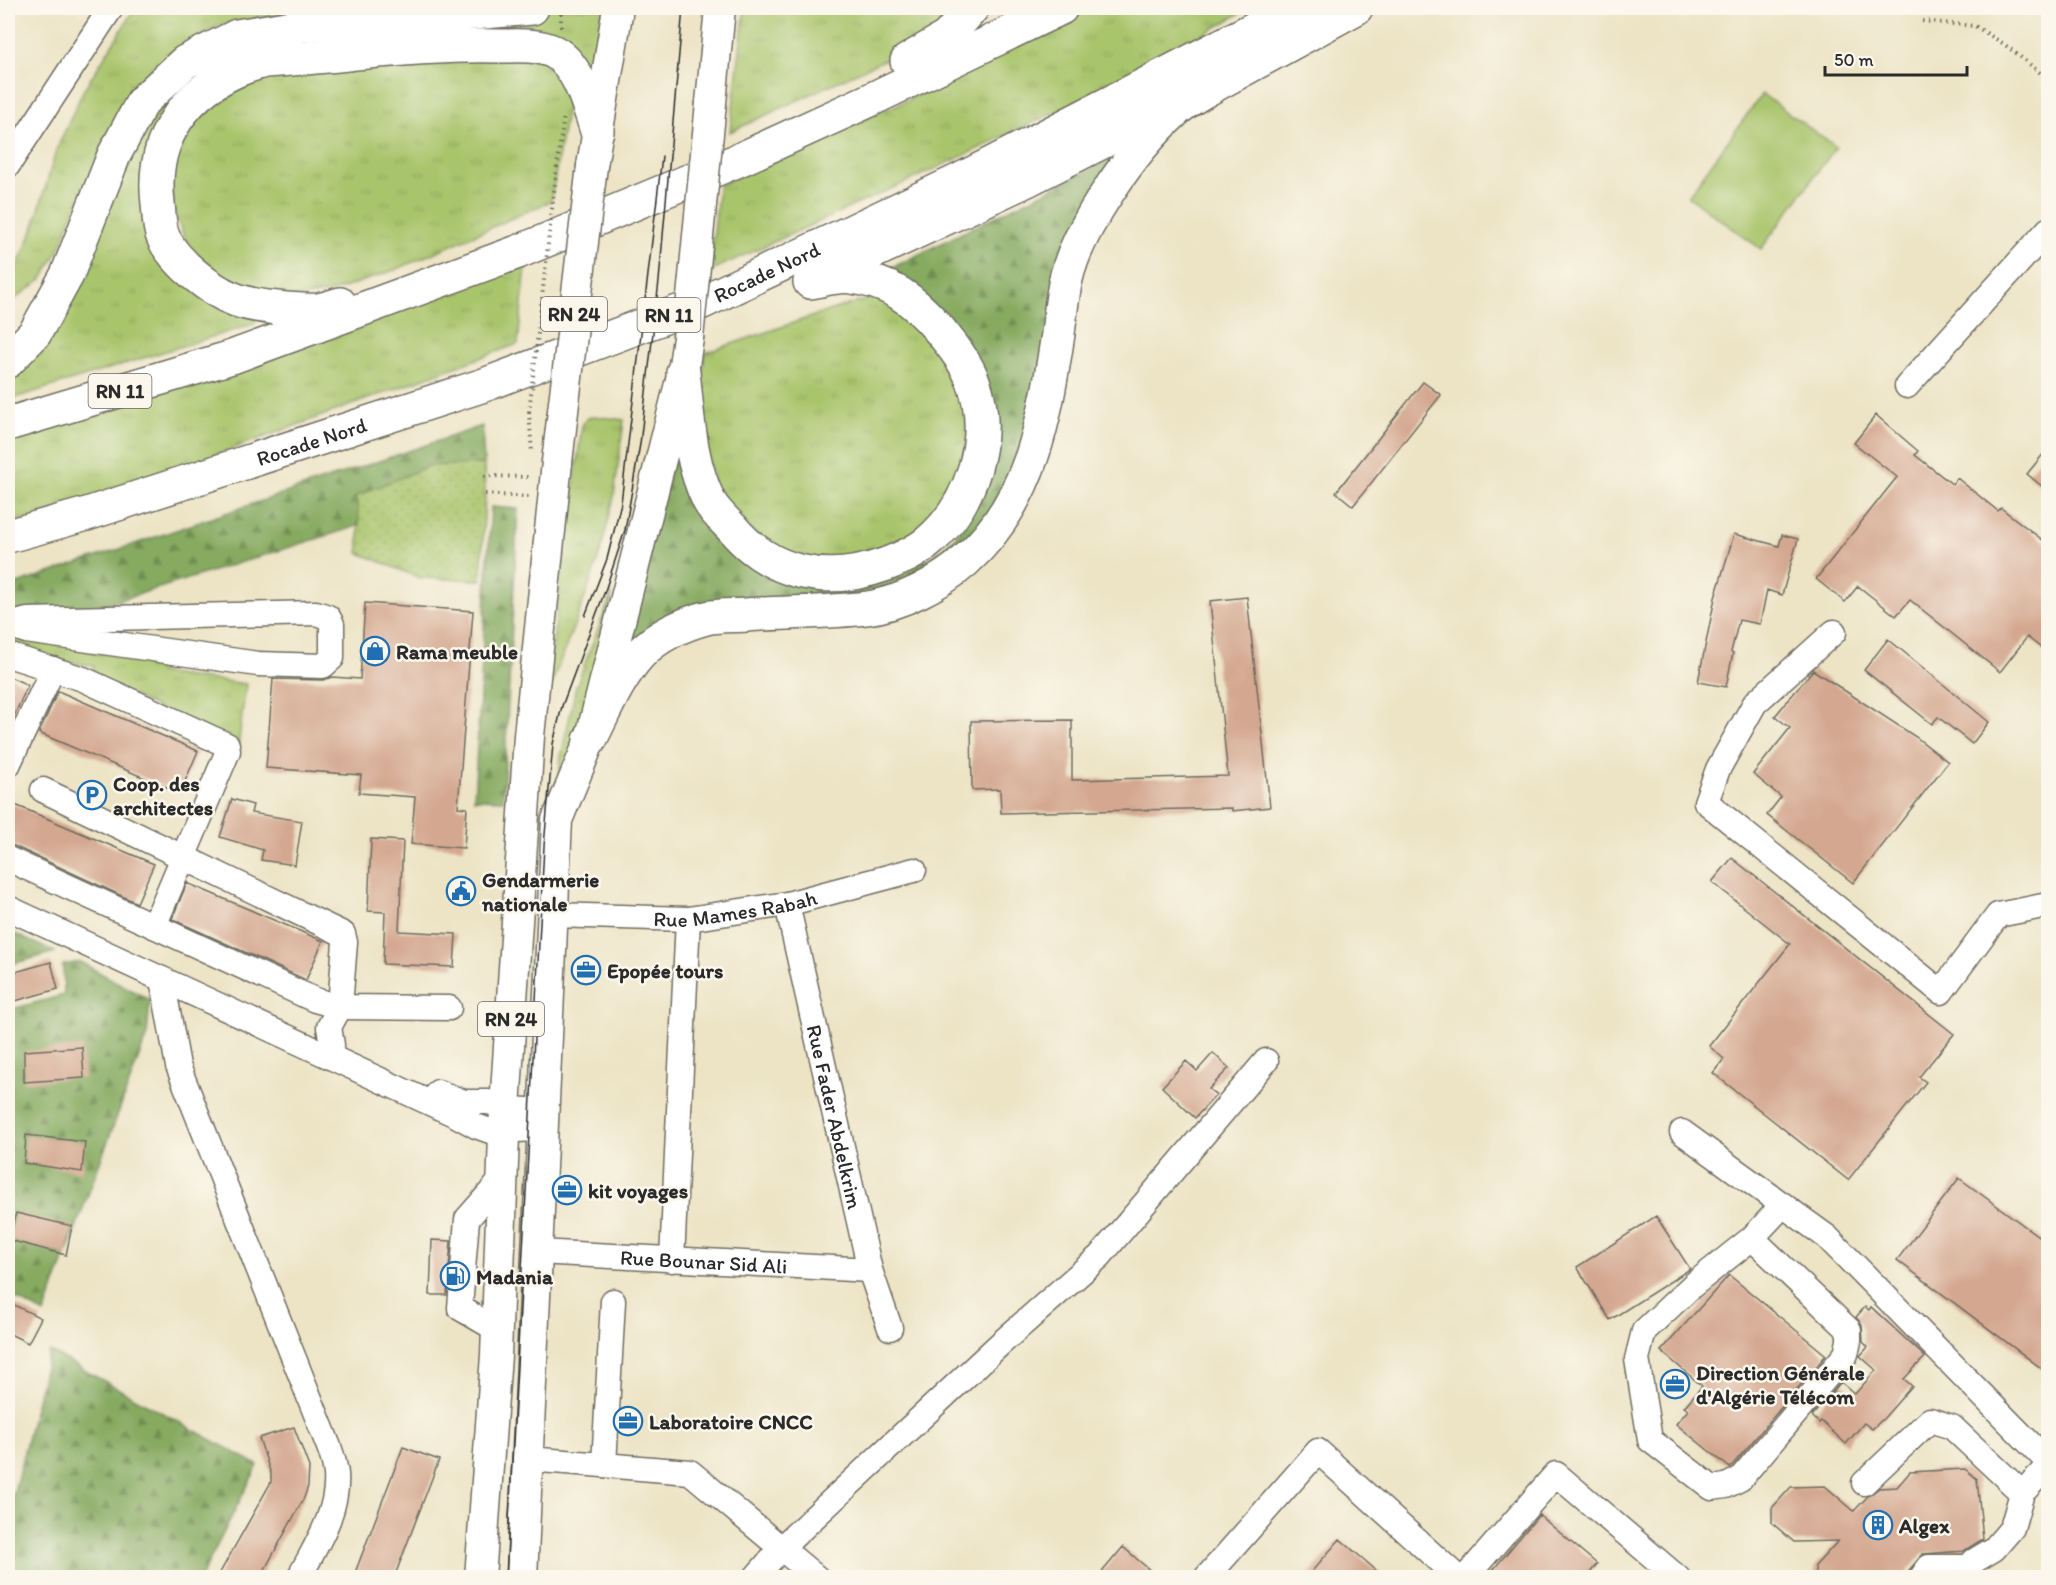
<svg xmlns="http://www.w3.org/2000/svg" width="2056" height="1585" font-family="Itim,sans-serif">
  <defs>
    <pattern id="grass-tufts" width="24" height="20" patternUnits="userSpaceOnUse" patternTransform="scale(1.5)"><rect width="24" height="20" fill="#a9c56c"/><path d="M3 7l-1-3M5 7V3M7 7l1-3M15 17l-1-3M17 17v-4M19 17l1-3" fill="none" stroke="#92a95e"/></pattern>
    <pattern id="forest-firs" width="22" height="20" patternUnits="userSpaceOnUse" patternTransform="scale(1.5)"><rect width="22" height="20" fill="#86aa60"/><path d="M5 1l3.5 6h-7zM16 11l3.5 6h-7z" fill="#6e8b4f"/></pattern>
    <pattern id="park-dots" width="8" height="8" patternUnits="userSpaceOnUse" patternTransform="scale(1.5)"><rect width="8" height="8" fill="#a9c56c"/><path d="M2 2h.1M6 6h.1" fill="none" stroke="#92a95e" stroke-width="1.8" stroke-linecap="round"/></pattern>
  </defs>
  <rect width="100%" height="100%" fill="#fbf7ec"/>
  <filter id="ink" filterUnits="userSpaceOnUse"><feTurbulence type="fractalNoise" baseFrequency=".0167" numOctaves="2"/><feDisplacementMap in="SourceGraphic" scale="12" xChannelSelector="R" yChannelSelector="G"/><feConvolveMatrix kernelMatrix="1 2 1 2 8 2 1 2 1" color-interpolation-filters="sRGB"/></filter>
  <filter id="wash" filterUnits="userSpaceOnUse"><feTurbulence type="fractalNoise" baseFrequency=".008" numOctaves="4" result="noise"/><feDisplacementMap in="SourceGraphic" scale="24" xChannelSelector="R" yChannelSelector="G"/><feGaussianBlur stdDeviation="1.35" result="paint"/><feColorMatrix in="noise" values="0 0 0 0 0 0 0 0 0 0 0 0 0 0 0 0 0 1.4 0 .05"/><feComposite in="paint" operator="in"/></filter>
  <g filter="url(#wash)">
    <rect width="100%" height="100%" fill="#ede4c6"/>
    <path fill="url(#grass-tufts)" stroke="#6a784c" stroke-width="1.5" d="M135,8H388L260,18L220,25L188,43L154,69L129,99L107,136L70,220L60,248L42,279L8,304V287L33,230L56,151L83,91Z
      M556,8H609L595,90L567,56L213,70L146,205L256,319L254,324L8,400V377L121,179L154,114L193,74L210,65Z
      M745,8H959L931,38L730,132Z
      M1091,8H1249C1077,110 891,188 710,271L719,185L912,98Z
      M528,55L547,62L566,87L568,100L551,201L397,269L332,292L302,297H279L228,282L188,247L173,208L171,165L190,124L225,92L273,72Z
      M526,265L518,344L100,497L8,524V438Z
      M874,298L892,303L919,324L955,371L965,400L968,459L929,531L844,567L767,548L715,487L698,411L705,353L837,308Z
      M593,416L624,420L614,496L601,550L587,592L545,701L582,426L586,419Z
      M612,593L604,656L556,807L561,757L576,687Z
      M8,634L159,665V673L246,684L238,748L93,676L94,666L8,653Z"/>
    <path fill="url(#forest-firs)" stroke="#586a46" stroke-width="1.5" d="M1121,154L1024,454L969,546L890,593L737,605L616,668L680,430L750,558L928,560C981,524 982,488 996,429L881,273Z
      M482,426L484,464L429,466L359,518L358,526L85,611L8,617V587Z
      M491,507L518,509L503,800L474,799Z
      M8,931L55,952L8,965Z
      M80,962L150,1000L147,1035L44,1314L8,1294V1010L64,995L63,965Z
      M49,1351L258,1465L201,1577H8V1516Z"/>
    <path fill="url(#park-dots)" stroke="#6a784c" stroke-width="1.5" d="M484,464L485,494L481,580L420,578L359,553V518L356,496L429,466Z"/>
    <path fill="#a9c56c" stroke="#6a784c" stroke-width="1.5" d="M1762,94L1836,147L1761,249L1688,196Z"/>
    <g id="blocks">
      <path fill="#d4a890" d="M1423,382L1441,395L1353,506L1336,492Z
        M1876,415L1918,451L1915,455L1952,484L1957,478L1998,511L2001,508L2049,545V654L2027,637L2000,672L1910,600L1896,616L1858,586L1845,602L1816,579L1897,477L1854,443Z
        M2049,447V492L2027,474Z
        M1734,534L1779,546L1782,535L1798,539L1782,595L1767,590L1760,624L1739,620L1731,652L1733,653L1726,687L1698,682L1715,598Z
        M1247,597L1270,807L1232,811V808L1001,813L1000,789L972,790L971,721L1072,720V780L1228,776L1210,601Z
        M365,603L473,611L458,807L467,808L464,848L411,844L415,797L359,793L361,775L266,768L273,679L323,680L332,677L360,679Z
        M1888,639L1989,722L1972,744L1938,717L1932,724L1864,670Z
        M1813,670L1916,737L1948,762L1853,883L1767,815L1781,797L1753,774L1790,728L1775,716Z
        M8,676L28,685L8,729Z
        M58,691L198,751L180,793L39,733Z
        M232,799L253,805L251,813L302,821L295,865L261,860L263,850L220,837Z
        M13,804L154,864L137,903L14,846L8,845V815Z
        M371,839L403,841L399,931L456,934L454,967L383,964L385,912L368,911Z
        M1732,858L1954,1034L1919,1077L1926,1082L1848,1180L1713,1073L1724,1059L1709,1046L1790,944L1712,882Z
        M187,883L323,941L306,980L172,919Z
        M51,962L58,989L8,1003V974Z
        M82,1047L84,1078L24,1082V1051Z
        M1213,1053L1229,1068L1209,1089L1216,1095L1195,1118L1162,1087L1186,1061L1197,1071Z
        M26,1135L85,1142L82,1172L24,1163Z
        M1959,1178L2049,1244V1374L1897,1260Z
        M16,1213L72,1226L66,1255L9,1240Z
        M1656,1216L1690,1269L1610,1320L1577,1267Z
        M432,1240L451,1241L447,1295H430Z
        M1729,1275L1826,1355L1730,1468L1676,1424L1688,1410L1684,1407L1702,1386L1661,1351Z
        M8,1302L41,1318L28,1343L8,1333Z
        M1865,1307L1869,1310L1871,1307L1925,1357L1904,1379L1912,1386L1884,1418L1872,1429L1864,1423L1846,1444L1821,1421L1819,1423L1812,1416L1841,1382L1855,1394L1876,1370L1860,1356L1868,1347L1863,1342L1862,1325L1856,1317Z
        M294,1427L309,1467L308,1486L304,1498L260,1578H217L271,1482V1474L259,1438Z
        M403,1447L439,1460L394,1578H353Z
        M1965,1469L1977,1479L1983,1539L1964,1551L1923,1554L1909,1570L1907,1578H1815V1566L1838,1541L1794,1542L1772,1523V1508L1791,1487L1825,1486L1854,1511L1867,1497L1879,1488L1897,1487L1910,1472Z
        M1539,1515L1597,1564L1586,1578H1486Z
        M1340,1539L1385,1578H1306Z
        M1123,1547L1159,1578H1097Z"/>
    </g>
  </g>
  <g filter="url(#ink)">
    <use href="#blocks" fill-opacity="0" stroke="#6f6c61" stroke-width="1.5"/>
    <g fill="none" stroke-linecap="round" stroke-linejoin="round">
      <g stroke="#6f6c61" stroke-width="27">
        <g id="minor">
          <path d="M8,165L111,8"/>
          <path d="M1907,386L2048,230"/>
          <path d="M316,613L328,617L332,624V658L323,666L258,664L26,631L9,625L27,620Z"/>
          <path d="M1834,632L1755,703L1718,769L1706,802L1941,992L1998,915L2048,905"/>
          <path d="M8,655L83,679L227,745L228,751L154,926"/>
          <path d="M8,765L53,669"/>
          <path d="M43,790L343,934L345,942L340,1007L329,1027L332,1045"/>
          <path d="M8,859L315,1000L340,1007L449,1008"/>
          <path id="s1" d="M787,904L870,1270L890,1328"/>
          <path d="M8,908L456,1115L476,1126L490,1131L542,1129"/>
          <path id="s2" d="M552,915L688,919L787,904L914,870"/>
          <path d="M162,979L178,1066L329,1447C332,1455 335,1465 336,1474C339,1511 316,1545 299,1578"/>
          <path d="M438,1092L464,1102H489L511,1109L543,1111"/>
          <path d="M1682,1132L1827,1237L2048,1462"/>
          <path d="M1752,1238L1849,1330V1341L1846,1354L1740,1479L1726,1486L1712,1488L1650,1440L1637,1359L1644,1331L1693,1285L1752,1238L1783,1205"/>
          <path id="s3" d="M538,1252L870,1270"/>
          <path d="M672,1260L688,919"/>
          <path d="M496,1329L460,1308L467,1219L504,1177"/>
          <path d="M528,1459L690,1472L817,1578"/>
          <path d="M604,1465L613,1301"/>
          <path d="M1864,1483L1930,1420L1952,1427L2022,1493"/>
          <path d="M755,1578L781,1548L1000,1344L1100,1256L1266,1061"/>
          <path d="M1206,1578L1318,1451L1458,1578"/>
          <path d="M1465,1578L1556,1474L1678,1578"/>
          <path d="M1921,1578L1929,1567H1970"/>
          <path d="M1961,1578L1974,1561L1994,1549L2012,1528L2022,1493L2048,1466"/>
        </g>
      </g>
      <g stroke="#6f6c61" stroke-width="33">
        <path id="major" d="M711,103L720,8
          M592,166L618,8
          M480,1578L496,1355L505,1108L529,736L557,462
          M522,1578L557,820L590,740L683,372L688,338"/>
      </g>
      <g stroke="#6f6c61" stroke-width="36">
        <g id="highway">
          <path d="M907,61L947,37L972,8"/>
          <path d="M822,276L1027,180L1211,87L1356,8"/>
          <path d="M340,304C333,306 325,309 318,310C298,311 255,307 236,300C211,291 176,263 164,239C159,229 159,214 158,203C149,130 197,78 265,61C343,56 422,44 500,46C517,46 538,44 554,52C579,65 589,107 597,131"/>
          <path d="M8,361L35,333L67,275L114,155L143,101L185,62L237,36L304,25L415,18L532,8"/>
          <path d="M683,372C688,415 689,461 709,501C714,511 724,520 732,528C771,575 828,585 884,565C900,559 915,553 928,542C972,505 994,436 973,381C966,362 951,344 938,328C913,299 890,282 851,277C838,275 823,280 810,282"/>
          <path d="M8,424L232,357L518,252L741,159L870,100L1061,8"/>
          <path id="s4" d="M8,536L87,514L484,385L694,306L958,181L1294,8"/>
          <path d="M590,740C605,711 618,678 640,654C657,636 683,624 706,618C719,615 733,616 746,615C786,612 827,613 867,608C899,604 941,583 965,561C1032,501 1045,418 1058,334C1060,316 1062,297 1066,279C1078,227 1134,148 1174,112C1184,102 1199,94 1211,87"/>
        </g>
      </g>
      <path stroke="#6f6c61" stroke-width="4" stroke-dasharray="1.5 4.5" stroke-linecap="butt" d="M1922,21L1975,26L2004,44L2048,79
        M561,27V8
        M556,174L564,115
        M529,412L532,453
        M484,476L532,477
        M485,494L529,497"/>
      <use href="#minor" stroke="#fff" stroke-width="24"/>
      <use href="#major" stroke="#fff" stroke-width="30"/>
      <use href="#highway" stroke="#fff" stroke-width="33"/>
      <path stroke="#2b2b2b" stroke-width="1.5" d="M585,616L607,559L621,503L662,156
        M506,1578L544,846L553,744L562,706L605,591L625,530L640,444L659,281L683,8"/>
      <g stroke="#6f6c61" stroke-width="33" stroke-linecap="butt">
        <path id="major-bridge" d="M688,338L711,103
          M557,462L592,166"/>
      </g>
      <path stroke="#6f6c61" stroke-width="4" stroke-dasharray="1.5 4.5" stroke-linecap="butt" d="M529,412L556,174"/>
      <use href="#major-bridge" stroke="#fff" stroke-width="30"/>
    </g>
  </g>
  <defs>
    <g id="shop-ring" transform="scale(1.5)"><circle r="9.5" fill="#fbf7ec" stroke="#1f6fb2" stroke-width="1.5"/><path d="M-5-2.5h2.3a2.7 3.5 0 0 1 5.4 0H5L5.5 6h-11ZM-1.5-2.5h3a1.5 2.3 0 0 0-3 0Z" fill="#1f6fb2"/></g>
    <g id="parking-ring" transform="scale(1.5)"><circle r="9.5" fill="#fbf7ec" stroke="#1f6fb2" stroke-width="1.5"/><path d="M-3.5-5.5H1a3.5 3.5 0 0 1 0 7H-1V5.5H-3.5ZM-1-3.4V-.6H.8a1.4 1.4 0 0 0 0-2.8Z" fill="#1f6fb2"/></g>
    <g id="civic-ring" transform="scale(1.5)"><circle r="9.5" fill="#fbf7ec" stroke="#1f6fb2" stroke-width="1.5"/><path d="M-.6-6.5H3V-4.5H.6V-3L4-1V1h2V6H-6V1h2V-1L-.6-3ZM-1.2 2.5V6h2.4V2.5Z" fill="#1f6fb2"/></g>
    <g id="office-ring" transform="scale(1.5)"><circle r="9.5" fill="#fbf7ec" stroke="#1f6fb2" stroke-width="1.5"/><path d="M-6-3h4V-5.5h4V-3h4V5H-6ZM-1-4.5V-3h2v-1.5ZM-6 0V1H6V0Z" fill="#1f6fb2"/></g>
    <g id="fuel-ring" transform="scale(1.5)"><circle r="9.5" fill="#fbf7ec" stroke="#1f6fb2" stroke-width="1.5"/><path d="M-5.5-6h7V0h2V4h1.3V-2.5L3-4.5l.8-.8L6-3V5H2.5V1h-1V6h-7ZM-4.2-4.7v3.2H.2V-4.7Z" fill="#1f6fb2"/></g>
    <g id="building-ring" transform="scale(1.5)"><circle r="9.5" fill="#fbf7ec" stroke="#1f6fb2" stroke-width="1.5"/><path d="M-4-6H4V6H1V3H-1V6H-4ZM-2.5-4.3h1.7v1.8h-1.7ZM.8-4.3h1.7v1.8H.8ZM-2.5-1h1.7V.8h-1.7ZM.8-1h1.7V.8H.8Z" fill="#1f6fb2"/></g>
  </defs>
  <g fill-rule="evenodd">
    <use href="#shop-ring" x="375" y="651"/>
    <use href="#parking-ring" x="92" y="795"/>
    <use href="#civic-ring" x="461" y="891"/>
    <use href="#office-ring" x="586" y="970"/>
    <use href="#office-ring" x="567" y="1190"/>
    <use href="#fuel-ring" x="455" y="1276"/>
    <use href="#office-ring" x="1675" y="1384"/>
    <use href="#office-ring" x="628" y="1421"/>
    <use href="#building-ring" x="1878" y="1525"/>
  </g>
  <g text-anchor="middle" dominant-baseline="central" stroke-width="5" stroke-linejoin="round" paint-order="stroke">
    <g fill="#fbf7ec" stroke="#696865" stroke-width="1.5">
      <rect x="541" y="297" width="66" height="34" rx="4.5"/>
      <rect x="637.5" y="298" width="63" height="34" rx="4.5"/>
      <rect x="88.5" y="374" width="63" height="34" rx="4.5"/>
      <rect x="478" y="1002" width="66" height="34" rx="4.5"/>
    </g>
    <g font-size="20" font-weight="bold" fill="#2b2b2b">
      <text x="574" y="314">RN 24</text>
      <text x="669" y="315">RN 11</text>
      <text x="120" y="391">RN 11</text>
      <text x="511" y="1019">RN 24</text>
    </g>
    <g font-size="21" fill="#2b2b2b" stroke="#fbf7ec">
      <text stroke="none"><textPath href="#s4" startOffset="804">Rocade Nord</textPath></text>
      <text stroke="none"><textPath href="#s4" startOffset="318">Rocade Nord</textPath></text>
      <text stroke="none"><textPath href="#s2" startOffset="184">Rue Mames Rabah</textPath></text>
      <text stroke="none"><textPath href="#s1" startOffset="218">Rue Fader Abdelkrim</textPath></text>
      <text stroke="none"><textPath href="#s3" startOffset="166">Rue Bounar Sid Ali</textPath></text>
    </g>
    <g font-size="21" font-weight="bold" fill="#2b2b2b" stroke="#fbf7ec" text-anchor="start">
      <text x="396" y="651">Rama meuble</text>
      <text x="113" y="783">Coop. des<tspan x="113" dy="24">architectes</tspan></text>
      <text x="482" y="879">Gendarmerie<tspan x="482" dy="24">nationale</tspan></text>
      <text x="607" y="970">Epopée tours</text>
      <text x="588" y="1190">kit voyages</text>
      <text x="476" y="1276">Madania</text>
      <text x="1696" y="1372">Direction Générale<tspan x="1696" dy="24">d'Algérie Télécom</tspan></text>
      <text x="649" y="1421">Laboratoire CNCC</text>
      <text x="1899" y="1525">Algex</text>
    </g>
  </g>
  <rect width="2056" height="1585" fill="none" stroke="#fbf7ec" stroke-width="30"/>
  <path d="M1825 66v9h142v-9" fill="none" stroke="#2b2b2b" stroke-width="3"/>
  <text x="1834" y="66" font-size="18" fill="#2b2b2b" stroke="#fbf7ec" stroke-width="4.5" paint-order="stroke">50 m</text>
</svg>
